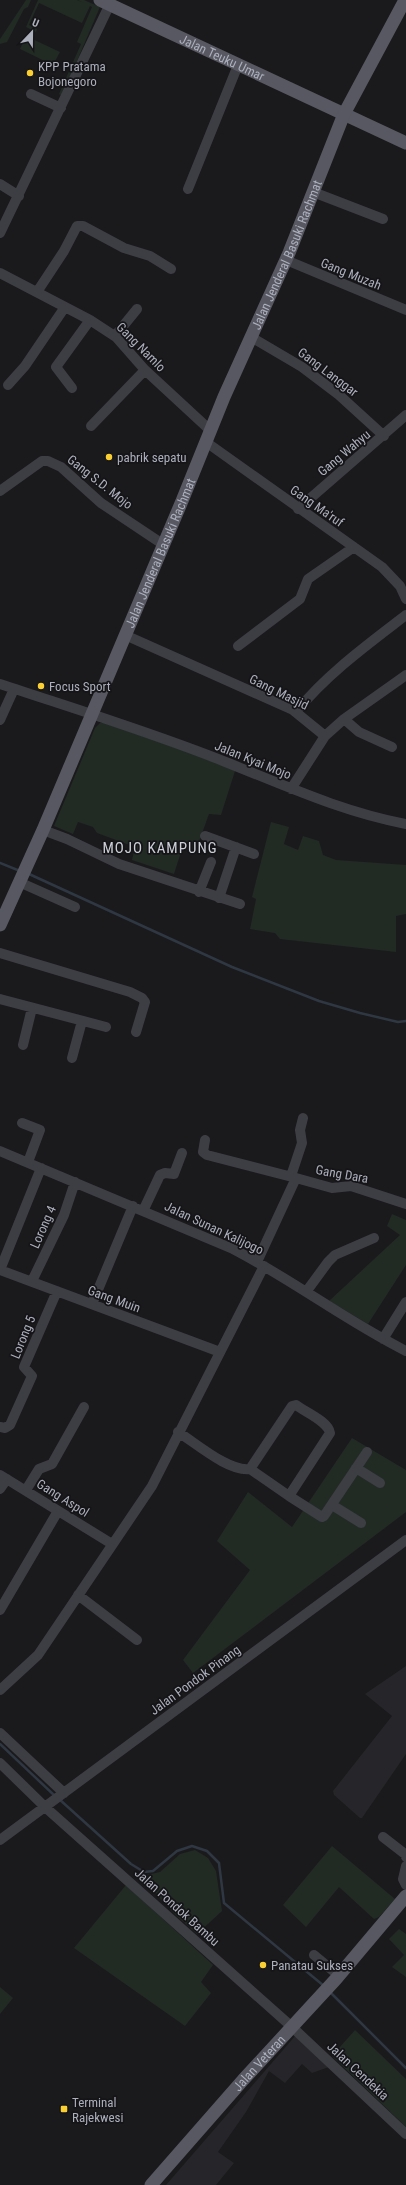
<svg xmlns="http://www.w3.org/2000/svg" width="406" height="2185" font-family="'Roboto Condensed',sans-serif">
  <rect width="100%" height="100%" fill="#1a1a1c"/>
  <path fill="#26262a" d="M406,1666V1754L362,1818H360L334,1795L333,1791L392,1716L365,1694Z
    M296,2035L329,2067L312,2073L302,2064L285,2083L269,2071L246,2112L218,2152L234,2163L216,2185H166Z"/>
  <path fill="#212b24" d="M26,0H31L28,7L24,9L7,42L0,44V39Z
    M38,0H77L84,3L78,0H84L100,7L62,96L59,94L81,44L77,42L92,7L90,6L82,23L39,3L29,25L37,29L36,32L26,27Z
    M26,36L60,52L53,65L20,49Z
    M105,722L232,768L235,771L221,815L209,814L196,850L182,849L174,874L132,860L135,847L97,833L93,827L78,822L73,834L54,826L95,728L100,723Z
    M271,822L289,827L284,844L298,850L303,836L319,841L323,855L336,860L406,865V914L396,916V952L280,939L275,933L250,929L256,899L252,897Z
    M392,1214L406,1220V1265L368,1324L329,1301L400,1235L387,1226Z
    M352,1438L406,1470V1512L193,1673L183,1660L250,1570L217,1541L248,1492L292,1527Z
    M332,1846L395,1899L379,1917L374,1919L339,1887L306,1927L283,1905Z
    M195,1850L208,1858L216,1871L222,1911L197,1934C178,1916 155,1900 147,1875L160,1872L180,1854Z
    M126,1885L213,1965L201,1982L211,1993L185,2026L74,1948Z
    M399,1929L406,1934V1977L392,1967L404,1955L389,1939Z
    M0,1987L13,1998L0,2014Z
    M355,2030L406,2079V2127L332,2056Z"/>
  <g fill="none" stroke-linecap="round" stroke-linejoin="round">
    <path stroke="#2f3742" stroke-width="2.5" d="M0,863L20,871
      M29,874L232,967L319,1001L360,1013L398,1022L406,1021
      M0,1744L55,1796
      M59,1799L131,1864L144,1872L153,1871L177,1851L192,1846L207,1851L219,1863L224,1903L324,1986
      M330,1992L406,2068"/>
    <path stroke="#3d3d44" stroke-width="10" d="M31,94L61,108
      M0,184L19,196
      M188,189L238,65
      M313,192L383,219
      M0,233L110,4
      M286,260L406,310
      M0,273L90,320L116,337L145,370L211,431
      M37,292L64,251L77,226H83L124,248L150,256L171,269
      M115,336L137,309
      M251,337L302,367L339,395L384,436
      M8,385L25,366L65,307
      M72,388L56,367L90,320
      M91,426L145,370
      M206,442L382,567L400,586L406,599
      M0,491L42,461H48L61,467L101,503L164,545
      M298,509L406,415
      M125,635L293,710L325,736L344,719L406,675
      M238,646L300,599L308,579L354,547
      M0,684C75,709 150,732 223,761C284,785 342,812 406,824
      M296,712C327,674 367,645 406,615
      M344,719L359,732L392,747
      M0,720L14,689
      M291,789L325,736
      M43,830L67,839L119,864L240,904
      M205,836L254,854
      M19,882L75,907
      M199,892L211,862
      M219,898L236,847
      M0,953L130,992L142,998L145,1002L136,1032
      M0,999L106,1027
      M23,1045L32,1008
      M72,1058L82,1021
      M22,1123L40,1130L28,1162
      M205,1140L203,1152L207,1155L296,1178
      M0,1151L233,1249C293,1280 346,1321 406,1351
      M291,1176L302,1143L300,1130L303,1118
      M143,1211L160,1175L165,1173L174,1174L182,1153
      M257,1262L296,1178L332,1188L351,1186L406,1204
      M0,1270L220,1352
      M0,1270L41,1168
      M32,1281L64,1215L75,1182
      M306,1292L328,1262L335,1255L374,1238
      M92,1304L133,1206
      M383,1339L406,1302
      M0,1427L5,1428L10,1425L32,1376L24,1367L57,1291
      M178,1432C197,1444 229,1472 250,1469L292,1406L296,1405C305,1412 328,1421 330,1433L289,1496L250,1469
      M356,1468L380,1483
      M0,1475L112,1544
      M0,1489L7,1479
      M26,1490L39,1469L52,1464L84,1407
      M289,1496L322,1517L324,1516L367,1452
      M332,1505L361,1523
      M78,1595L137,1640
      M0,1610L58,1511
      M0,1690L38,1655L152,1486L264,1266
      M0,1733L64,1793
      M0,1763L45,1807L292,2027L406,2134
      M383,1837L405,1854L406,1857
      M0,1840L406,1540
      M406,1866L403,1879L406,1885
      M314,1955L338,1975"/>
    <g stroke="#575861" stroke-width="13">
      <path id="s1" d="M100,0L406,143"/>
      <path id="s2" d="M0,925L43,830L182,501L224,397L289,253L344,114L405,0"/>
      <path id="s3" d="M151,2185L243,2080L336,1979L406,1896"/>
    </g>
  </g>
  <g fill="#facf34" stroke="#151518" stroke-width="1.5">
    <circle cx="30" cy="73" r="4"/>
    <circle cx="109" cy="457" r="4"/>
    <circle cx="41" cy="686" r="4"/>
    <circle cx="263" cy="1965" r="4"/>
    <rect x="60" y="2105" width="8" height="8" rx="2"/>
  </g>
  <g text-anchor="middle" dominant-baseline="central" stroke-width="3.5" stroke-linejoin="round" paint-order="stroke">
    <g font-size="13" fill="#acafbc" stroke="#151518">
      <text stroke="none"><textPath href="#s1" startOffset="135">Jalan Teuku Umar</textPath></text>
      <text stroke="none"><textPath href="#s2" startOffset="729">Jalan Jenderal Basuki Rachmat</textPath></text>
      <text transform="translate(351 274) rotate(22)">Gang Muzah</text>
      <text transform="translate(141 347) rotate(45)">Gang Namlo</text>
      <text transform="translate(328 372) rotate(37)">Gang Langgar</text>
      <text transform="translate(344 453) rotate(-40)">Gang Wahyu</text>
      <text transform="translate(100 482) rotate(38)">Gang S.D. Mojo</text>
      <text transform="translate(317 506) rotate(35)">Gang Ma'ruf</text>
      <text stroke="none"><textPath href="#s2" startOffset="405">Jalan Jenderal Basuki Rachmat</textPath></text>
      <text transform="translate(279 692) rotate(26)">Gang Masjid</text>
      <text transform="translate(253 760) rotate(22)">Jalan Kyai Mojo</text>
      <text transform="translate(342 1174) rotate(10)">Gang Dara</text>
      <text transform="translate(43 1227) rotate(-66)">Lorong 4</text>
      <text transform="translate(214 1228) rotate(25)">Jalan Sunan Kalijogo</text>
      <text transform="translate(114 1299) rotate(20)">Gang Muin</text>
      <text transform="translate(23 1337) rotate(-68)">Lorong 5</text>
      <text transform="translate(63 1498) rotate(32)">Gang Aspol</text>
      <text transform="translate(195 1680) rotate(-36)">Jalan Pondok Pinang</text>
      <text transform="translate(177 1907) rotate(42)">Jalan Pondok Bambu</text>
      <text stroke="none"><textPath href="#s3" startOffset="163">Jalan Veteran</textPath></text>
      <text transform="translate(358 2071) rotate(43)">Jalan Cendekia</text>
    </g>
    <g font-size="13" fill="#acafbc" stroke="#151518" text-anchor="start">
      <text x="38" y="66">KPP Pratama<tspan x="38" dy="15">Bojonegoro</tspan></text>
      <text x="117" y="457">pabrik sepatu</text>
      <text x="49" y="686">Focus Sport</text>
      <text x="271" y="1965">Panatau Sukses</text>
      <text x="72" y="2102">Terminal<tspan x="72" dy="15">Rajekwesi</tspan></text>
    </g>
    <g font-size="15" letter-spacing="1" fill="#cdcfd8" stroke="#151518">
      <text x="160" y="848">MOJO KAMPUNG</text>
    </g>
  </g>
  <g transform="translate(32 32) rotate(22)" stroke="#151518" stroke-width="3" paint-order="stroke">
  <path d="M0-3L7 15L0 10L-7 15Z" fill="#acafbc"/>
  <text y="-6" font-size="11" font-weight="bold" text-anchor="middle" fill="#acafbc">U</text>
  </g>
</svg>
